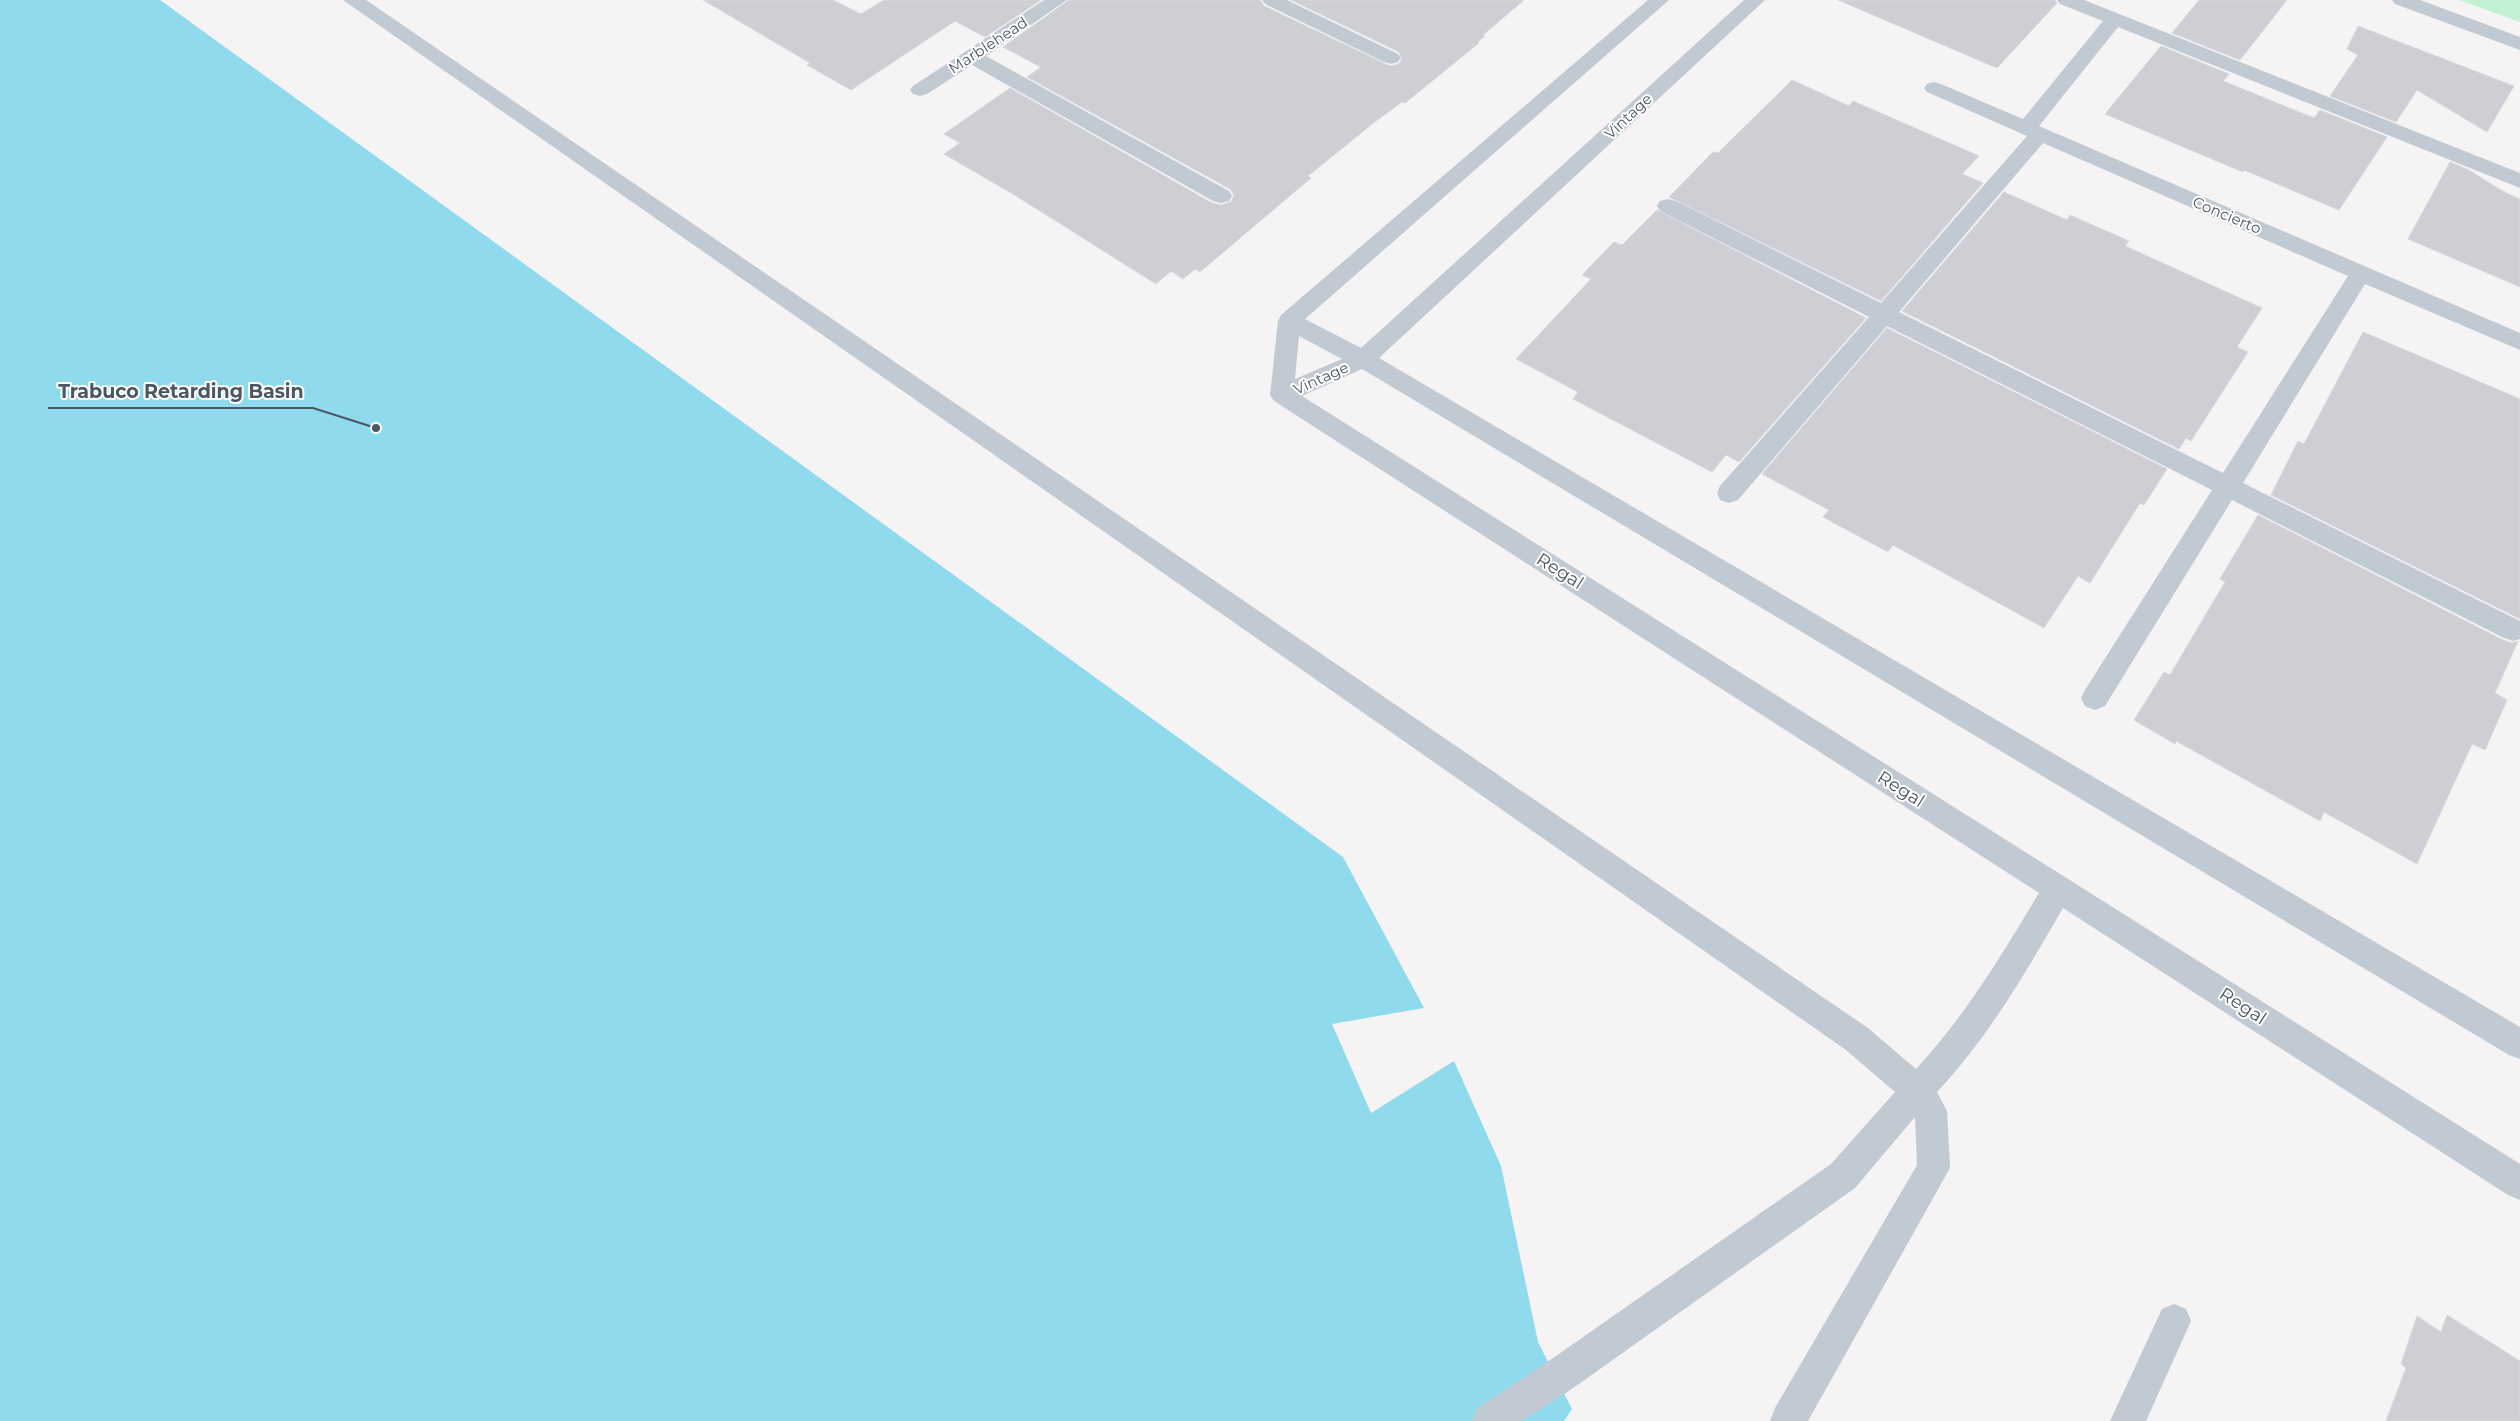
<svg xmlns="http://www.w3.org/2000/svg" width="2520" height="1421" font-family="Montserrat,sans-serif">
  <rect width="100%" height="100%" fill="#f5f3f3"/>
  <path fill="#c3f1d5" d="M2459,0H2520V22Z"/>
  <path fill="#90daee" d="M0,0H160L1343,857L1424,1008L1332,1024L1371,1113L1454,1061L1501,1166L1538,1342L1572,1409L1564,1421H0Z"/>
  <path fill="#cdcfd5" stroke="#d7d9de" d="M703,0H833L861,14L884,0H1041L985,37L955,21L851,90L807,65L810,63Z
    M1069,0H1260L1264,6L1390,66L1399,64L1402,59L1399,52L1291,0H1524L1483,35L1485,36L1478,42L1479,43L1405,103L1402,102L1376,121L1308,176L1311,178L1200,272L1195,269L1183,279L1171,271L1156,284L1013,194L944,154L960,143L944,134L1010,88L1212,203L1221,205L1231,202L1234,195L1230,189L1027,77L1041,67L1003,47Z
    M1838,0H2055L2057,3L1997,68Z
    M2199,0H2287L2240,60L2172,33Z
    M2358,26L2480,73L2514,86L2487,132L2417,90L2396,122L2330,96L2358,55L2347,49Z
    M2161,46L2229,74L2223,81L2314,118L2320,110L2387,137L2339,210L2244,170L2243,172L2105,114Z
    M1792,80L1849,106L1853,101L1979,156L1962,174L1983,183L1881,301L1669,197L1713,152L1718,153Z
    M2450,162L2467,169L2506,193L2520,199V287L2408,239Z
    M2004,192L2067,220L2070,215L2129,241L2125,246L2262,308L2237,347L2248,352L2191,441L2186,438L2179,449L1902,311Z
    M1657,210L1866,318L1739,462L1726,455L1712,472L1573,399L1578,392L1516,359L1591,279L1582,275L1614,242L1622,245Z
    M1887,328L2167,469L2144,505L2140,503L2090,583L2078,576L2044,628L1893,545L1888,552L1823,517L1829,510L1762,474Z
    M2363,332L2520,399V619L2271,495L2298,441L2304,444Z
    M2258,515L2503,640L2512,643L2518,641L2495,693L2507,700L2485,750L2472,744L2417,864L2324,812L2320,821L2176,741L2175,744L2134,720L2164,672L2170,675L2225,582L2220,579Z
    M2447,1315L2520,1361V1421H2386L2406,1368L2401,1364L2417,1316L2441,1332Z"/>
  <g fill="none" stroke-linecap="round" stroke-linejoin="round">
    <path fill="#c1cad2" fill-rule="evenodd" d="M343,0H366L1868,1028L1916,1069C1966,1015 2001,956 2039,893L1274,401L1270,395L1278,321L1281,315L1648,0H1669L1305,319L1361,348L1744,0H1765L1379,358L2520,1027V1059L2509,1055L1362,369L1302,396L2520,1164V1200L2508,1195L2063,908C2024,975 1990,1035 1937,1092L1947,1111L1950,1168L1808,1421H1770L1775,1408L1917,1165L1915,1117L1855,1188L1569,1391L1522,1421H1472L1477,1408L1543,1365L1831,1164L1895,1092L1846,1050ZM1299,336L1342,359L1295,379Z
      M1044,0H1067L986,56L1229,191L1232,196L1229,201L1221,203L1213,201L972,65L927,94L920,96L913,94L910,90L913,86Z
      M1262,0H1287L1398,54L1401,58L1398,62L1391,64L1384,62L1265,4Z
      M2057,0H2084L2520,173V188L2118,27L2039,126L2520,333V350L2365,284L2243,483L2520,621V639L2513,641L2504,638L2232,500L2105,706L2095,710L2085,706L2081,698L2085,690L2212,490L1887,326L1738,500L1729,503L1720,500L1717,493L1720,486L1869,317L1660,211L1657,206L1660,201L1668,199L1676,201L1881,303L2027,136L1927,92L1924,88L1927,84L1934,82L1941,84L2023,119L2103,21L2060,4ZM2043,143L2348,276L2223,473L1899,312Z
      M2392,0H2420L2520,37V50L2395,4Z
      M2174,1304L2186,1309L2191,1321L2146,1421H2110L2162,1309Z"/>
  </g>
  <g text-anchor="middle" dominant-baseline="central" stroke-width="4" stroke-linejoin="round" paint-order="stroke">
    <g font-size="15" fill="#4a5661" stroke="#fff">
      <text transform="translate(988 45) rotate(-33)">Marblehead</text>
      <text transform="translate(1628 116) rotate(-43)">Vintage</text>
      <text transform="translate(2227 215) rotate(23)">Concierto</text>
      <text transform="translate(1321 378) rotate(-24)">Vintage</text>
    </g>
    <g font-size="18" fill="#4a5661" stroke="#fff">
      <text transform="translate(1560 571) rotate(32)">Regal</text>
      <text transform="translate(1901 789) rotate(32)">Regal</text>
      <text transform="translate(2243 1006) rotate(33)">Regal</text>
    </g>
  </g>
  <path fill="none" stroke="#4a5661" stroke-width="2" d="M376 428L313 408H48"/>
  <circle fill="#4a5661" stroke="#fff" stroke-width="2" cx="376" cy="428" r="5"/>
  <g font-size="19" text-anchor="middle" font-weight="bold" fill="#4a5661" stroke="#fff" stroke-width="4" stroke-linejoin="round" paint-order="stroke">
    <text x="181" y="398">Trabuco Retarding Basin</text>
  </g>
</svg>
